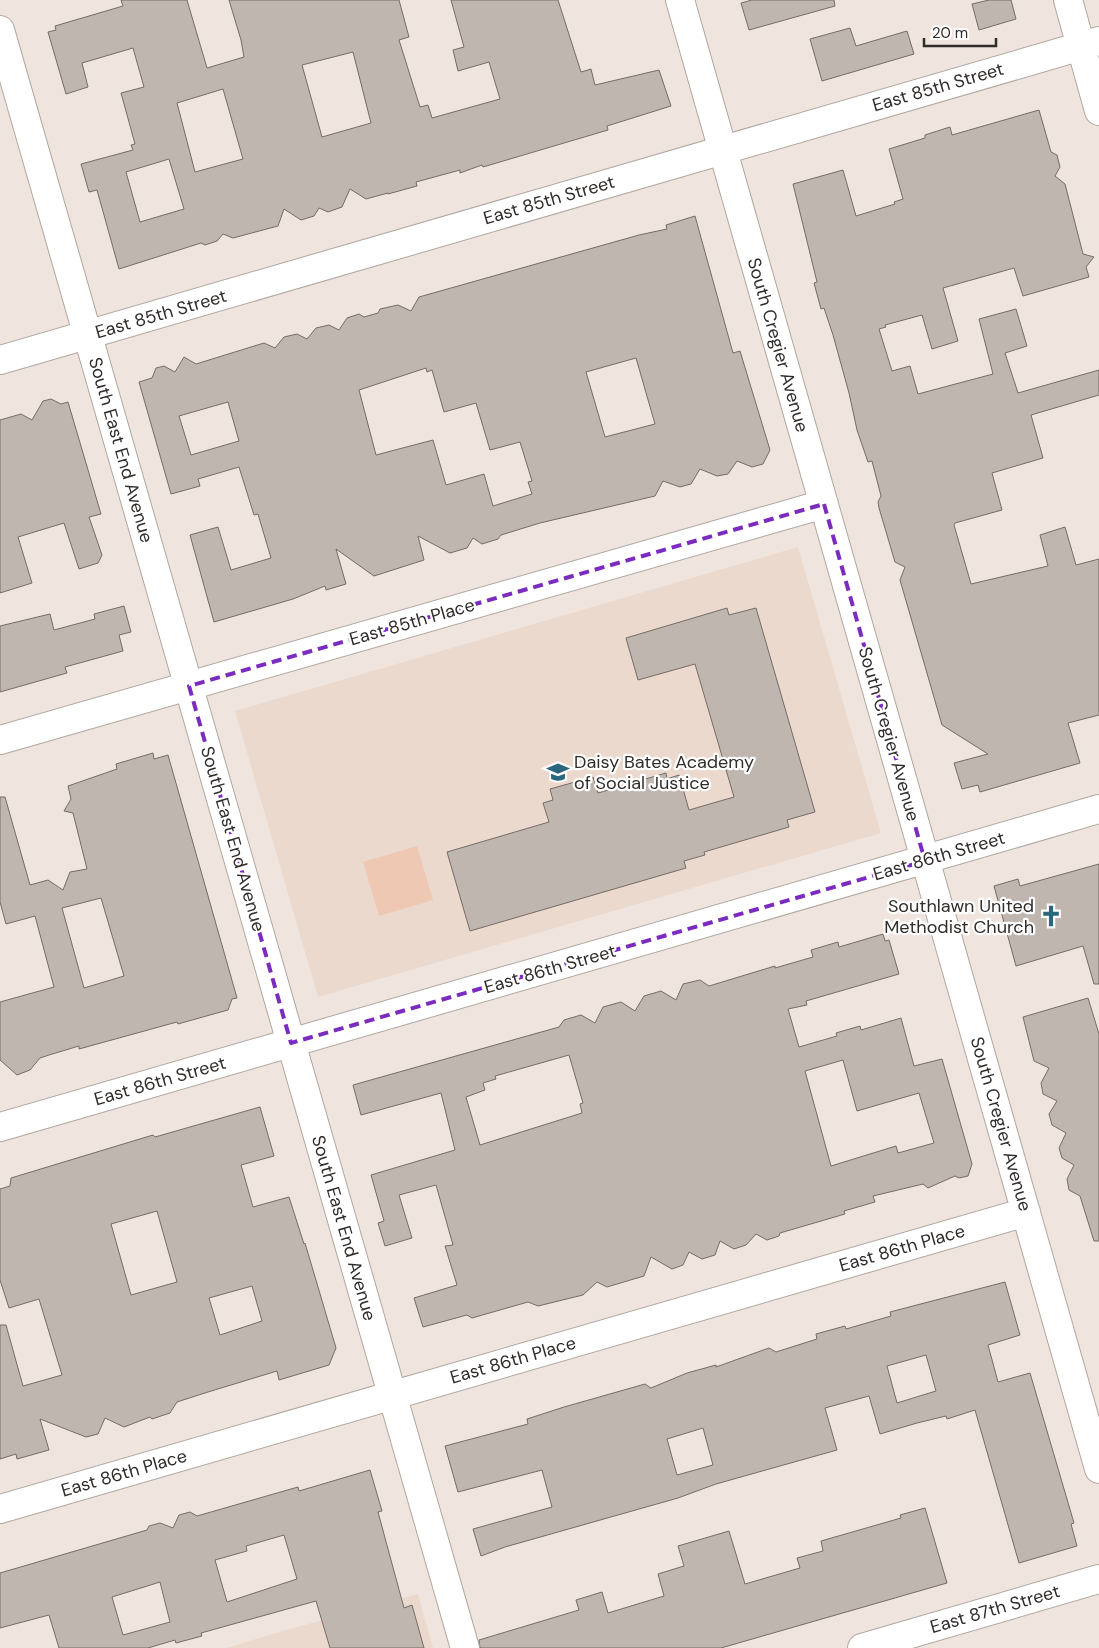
<svg xmlns="http://www.w3.org/2000/svg" width="1099" height="1648" font-family="'DM Sans',sans-serif">
  <rect width="100%" height="100%" fill="#efe5de"/>
  <path fill="#ebd9ce" d="M798,547L881,833L318,997L235,711Z
    M418,1594L433,1648H226L279,1632Z"/>
  <path fill="#eec8b2" d="M417,846L433,900L379,916L363,862Z"/>
  <path fill="#c0b6b0" stroke="#756c67" fill-rule="evenodd" d="M121,0H187L207,68L244,57L241,40L229,0H399L409,37L399,40L420,107L428,105L432,118L500,99L489,62L458,71L453,50L464,47L451,0H558L581,72L591,69L595,85L659,70L671,106L607,126L608,130L483,167L482,165L460,173V170L416,182L417,186L388,194V193L366,199L350,189L342,207L328,212L319,208L314,216L301,220L284,209L278,226L233,238L223,234L217,241L205,245L201,243L119,269L97,190L89,192L81,164L133,150L131,145L135,144L121,93L144,87L133,48L82,63L88,87L66,94L48,32L56,30L55,26L123,6ZM353,52L371,123L322,137L302,65ZM223,89L243,159L195,172L177,103ZM169,159L184,209L140,222L126,172Z
    M752,0H834L835,6L749,30L741,3Z
    M989,0H1011L1016,19L979,30L972,4Z
    M850,28L856,46L907,31L914,54L822,81L810,39Z
    M1039,110L1051,152L1057,155L1060,167L1055,176L1065,184L1083,254L1094,257L1086,267L1089,277L1023,296L1014,268L943,288L958,341L932,349L922,315L885,325L886,327L879,329L892,371L910,366L918,394L993,374L979,319L1016,309L1027,346L1005,353L1018,393L1099,370V395L1031,415L1043,458L992,473L1002,510L955,523L954,525L971,584L1048,566L1040,535L1065,527L1076,565L1099,559V715L1068,723L1080,763L980,792L978,785L962,789L954,763L988,754L942,725L900,580L905,567L895,562L879,508L878,502L881,496L872,461L868,462L857,430L849,393L833,335L824,308L821,309L814,283L817,282L793,184L843,170L856,216L895,204L894,202L903,199L889,149L925,138V135L950,127L952,135Z
    M695,216L733,353L740,351L770,450L763,464L752,467L737,461L728,474L717,476L700,469L691,484L680,487L663,481L655,496L540,523L501,535L498,539L482,544L473,538L467,548L450,553L418,536L424,560L374,576L336,549L346,584L326,590L325,586L293,599L214,622L190,535L218,527L231,570L271,558L258,514L254,515L239,467L198,479L200,486L171,494L139,382L152,378L156,368L164,366L175,372L184,357L196,364L264,343L275,348L284,337L297,334L307,339L316,328L329,325L339,330L347,318L359,314L364,317L378,313L380,309L398,305L411,311L419,297L639,235L667,229L666,225ZM636,358L655,424L605,437L586,372ZM426,368L427,372L432,370L444,412L476,403L490,450L520,442L532,481L528,482L532,494L493,506L484,474L446,485L433,440L376,455L359,390ZM228,402L239,441L191,455L179,416Z
    M51,399L61,404L68,402L101,514L89,517L102,555L98,563L79,569L64,523L18,537L32,583L0,593V420L21,414L32,420L43,401Z
    M124,606L131,632L119,635L123,651L65,667L67,673L0,692V626L50,614L54,630L95,619L94,614Z
    M727,608L729,615L756,608L815,812L787,820L789,827L704,852L705,855L684,861L686,868L470,931L447,852L549,822L543,803L553,800L550,789L593,777L598,793L666,773L667,779L679,775L689,810L734,797L695,664L638,680L626,638Z
    M153,753L154,759L168,755L237,998L232,999L228,1010L217,1013L178,1024L177,1022L79,1049V1046L49,1055L40,1058L30,1070L17,1075L0,1060V1002L54,987L35,916L6,924L0,902V797H5L30,885L48,880L63,890L70,872L87,869L73,813L64,811L71,799L68,786L117,769L116,764ZM101,898L124,976L84,988L62,908Z
    M1099,864V984H1094L1083,946L1016,966L994,886L1018,879L1020,886Z
    M883,934L885,941L889,940L899,974L806,1001L807,1005L788,1009L799,1047L837,1036L836,1033L860,1026L861,1030L901,1018L914,1066L942,1059L972,1164L968,1176L959,1178L955,1176L928,1188L923,1184L873,1196L875,1202L844,1211L845,1214L780,1233L779,1236L767,1240L756,1234L746,1245L734,1249L720,1241L715,1255L702,1259L689,1252L683,1265L672,1269L651,1257L644,1276L607,1287L597,1282L583,1295L538,1306L528,1302L472,1318L467,1315L423,1327L414,1298L457,1285L445,1246L453,1245L436,1185L399,1195L412,1238L385,1246L378,1223L384,1221L371,1175L455,1150L441,1093L361,1115L353,1085L559,1027L564,1020L581,1015L595,1023L603,1007L621,1002L635,1011L644,996L661,991L676,1000L683,984L700,980L709,986L775,966V968L813,957L811,950L838,942L839,947ZM569,1055L583,1103L580,1104L582,1113L480,1145L466,1097L485,1090L483,1083L496,1079L495,1076ZM843,1060L857,1111L919,1093L934,1143L898,1153L896,1146L831,1166L805,1071Z
    M1088,998L1099,1034V1241H1094L1080,1196L1069,1190L1067,1179L1074,1165L1062,1158L1059,1148L1066,1133L1052,1125L1049,1114L1057,1101L1043,1094L1041,1083L1049,1068L1034,1061L1023,1017Z
    M260,1107L274,1156L241,1165L253,1207L289,1197L304,1244L305,1243L336,1348L329,1365L279,1380L277,1371L208,1392L177,1402L170,1413L152,1419L150,1417L124,1427L105,1418L98,1434L86,1437L40,1419L49,1450L17,1459L16,1454L0,1459V1325H6L23,1386L62,1375L39,1299L9,1308L0,1280V1189L10,1186L11,1178L153,1135L155,1137ZM157,1211L177,1282L131,1295L111,1224ZM252,1286L262,1321L220,1335L209,1298Z
    M1005,1282L1020,1335L988,1345L998,1382L1030,1373L1074,1523L1071,1524L1077,1546L1019,1563L975,1410L947,1419L946,1416L917,1423L880,1434L869,1396L825,1408L837,1450L716,1484L678,1498L505,1547L481,1556L473,1529L552,1507L542,1470L458,1492L445,1446L528,1424L527,1419L564,1407L645,1384L651,1388L687,1373L716,1365V1367L769,1348L776,1352L817,1339L816,1334L845,1326L846,1329L891,1316L890,1312ZM926,1355L936,1391L897,1403L887,1366ZM703,1428L713,1465L677,1475L667,1439Z
    M370,1470L382,1511L378,1512L404,1608L412,1605L424,1648H330L316,1601L201,1633L202,1636L176,1643L175,1640L148,1648H59L49,1615L0,1628V1573L147,1530L149,1526L160,1523L173,1528L179,1515L190,1512L197,1516L298,1487L299,1491ZM284,1535L297,1579L227,1602L215,1560L247,1551L246,1546ZM160,1582L170,1622L123,1635L112,1597Z
    M925,1508L947,1583L721,1648H480L479,1640L579,1610L576,1600L602,1592L608,1613L664,1596L658,1574L684,1566L678,1546L729,1531L745,1584L800,1568L797,1558L823,1551L821,1541L901,1518L900,1515Z"/>
  <g fill="none" stroke-linecap="round" stroke-linejoin="round">
    <g stroke="#b1a7a1" stroke-width="30">
      <path id="minor" d="M680,0L1099,1469
        M1068,0L1099,111
        M0,30L465,1648
        M0,360L1099,41
        M0,740L824,504
        M0,1127L1099,809
        M0,1509L1026,1212"/>
    </g>
    <g stroke="#b1a7a1" stroke-width="30">
      <path id="secondary" d="M862,1648L1099,1579"/>
    </g>
    <use href="#minor" stroke="#fff" stroke-width="28"/>
    <use href="#secondary" stroke="#fff" stroke-width="28"/>
  </g>
  <path fill="none" stroke="#7b2cbf" stroke-width="4" stroke-dasharray="10 6" stroke-linejoin="round" d="M824,504L925,861L291,1043L189,686Z"/>
  <defs>
    <g id="school-bare" transform="scale(1.725)"><path d="M0-5L7-2L0 1L-7-2ZM-4 1L0 2.5L4 1V4Q0 6-4 4Z" fill="#2a677e" stroke="#fff" stroke-width="2.5" paint-order="stroke"/></g>
    <g id="church-bare" transform="scale(1.725)"><path d="M-1.2-6h2.4v3.5h3.3v2.4h-3.3V6h-2.4V-.1h-3.3v-2.4h3.3Z" fill="#2a677e" stroke="#fff" stroke-width="2.5" paint-order="stroke"/></g>
  </defs>
  <g fill-rule="evenodd">
    <use href="#school-bare" x="558" y="772"/>
    <use href="#church-bare" x="1051" y="916"/>
  </g>
  <g text-anchor="middle" dominant-baseline="central" stroke-width="4.5" stroke-linejoin="round" paint-order="stroke">
    <g font-size="18" fill="#302c2a" stroke="#fff">
      <text transform="translate(938 87) rotate(-16)">East 85th Street</text>
      <text transform="translate(549 200) rotate(-16)">East 85th Street</text>
      <text transform="translate(161 314) rotate(-16)">East 85th Street</text>
      <text transform="translate(778 345) rotate(74)">South Cregier Avenue</text>
      <text transform="translate(121 450) rotate(74)">South East End Avenue</text>
      <text transform="translate(412 622) rotate(-16)">East 85th Place</text>
      <text transform="translate(889 734) rotate(74)">South Cregier Avenue</text>
      <text transform="translate(233 839) rotate(74)">South East End Avenue</text>
      <text transform="translate(939 856) rotate(-16)">East 86th Street</text>
      <text transform="translate(550 969) rotate(-16)">East 86th Street</text>
      <text transform="translate(160 1081) rotate(-16)">East 86th Street</text>
      <text transform="translate(1001 1124) rotate(74)">South Cregier Avenue</text>
      <text transform="translate(344 1228) rotate(74)">South East End Avenue</text>
      <text transform="translate(902 1248) rotate(-16)">East 86th Place</text>
      <text transform="translate(513 1360) rotate(-16)">East 86th Place</text>
      <text transform="translate(124 1473) rotate(-16)">East 86th Place</text>
      <text transform="translate(995 1609) rotate(-16)">East 87th Street</text>
    </g>
    <g font-size="18" fill="#302c2a" stroke="#fff" text-anchor="start">
      <text x="574" y="762">Daisy Bates Academy<tspan x="574" dy="21">of Social Justice</tspan></text>
      <text x="1034" y="906" text-anchor="end">Southlawn United<tspan x="1034" dy="21">Methodist Church</tspan></text>
    </g>
  </g>
  <path d="M924 38v8h72v-8" fill="none" stroke="#302c2a" stroke-width="2.5"/>
  <text x="932" y="38" font-size="15" fill="#302c2a" stroke="#ffffff" stroke-width="4" paint-order="stroke">20 m</text>
</svg>
